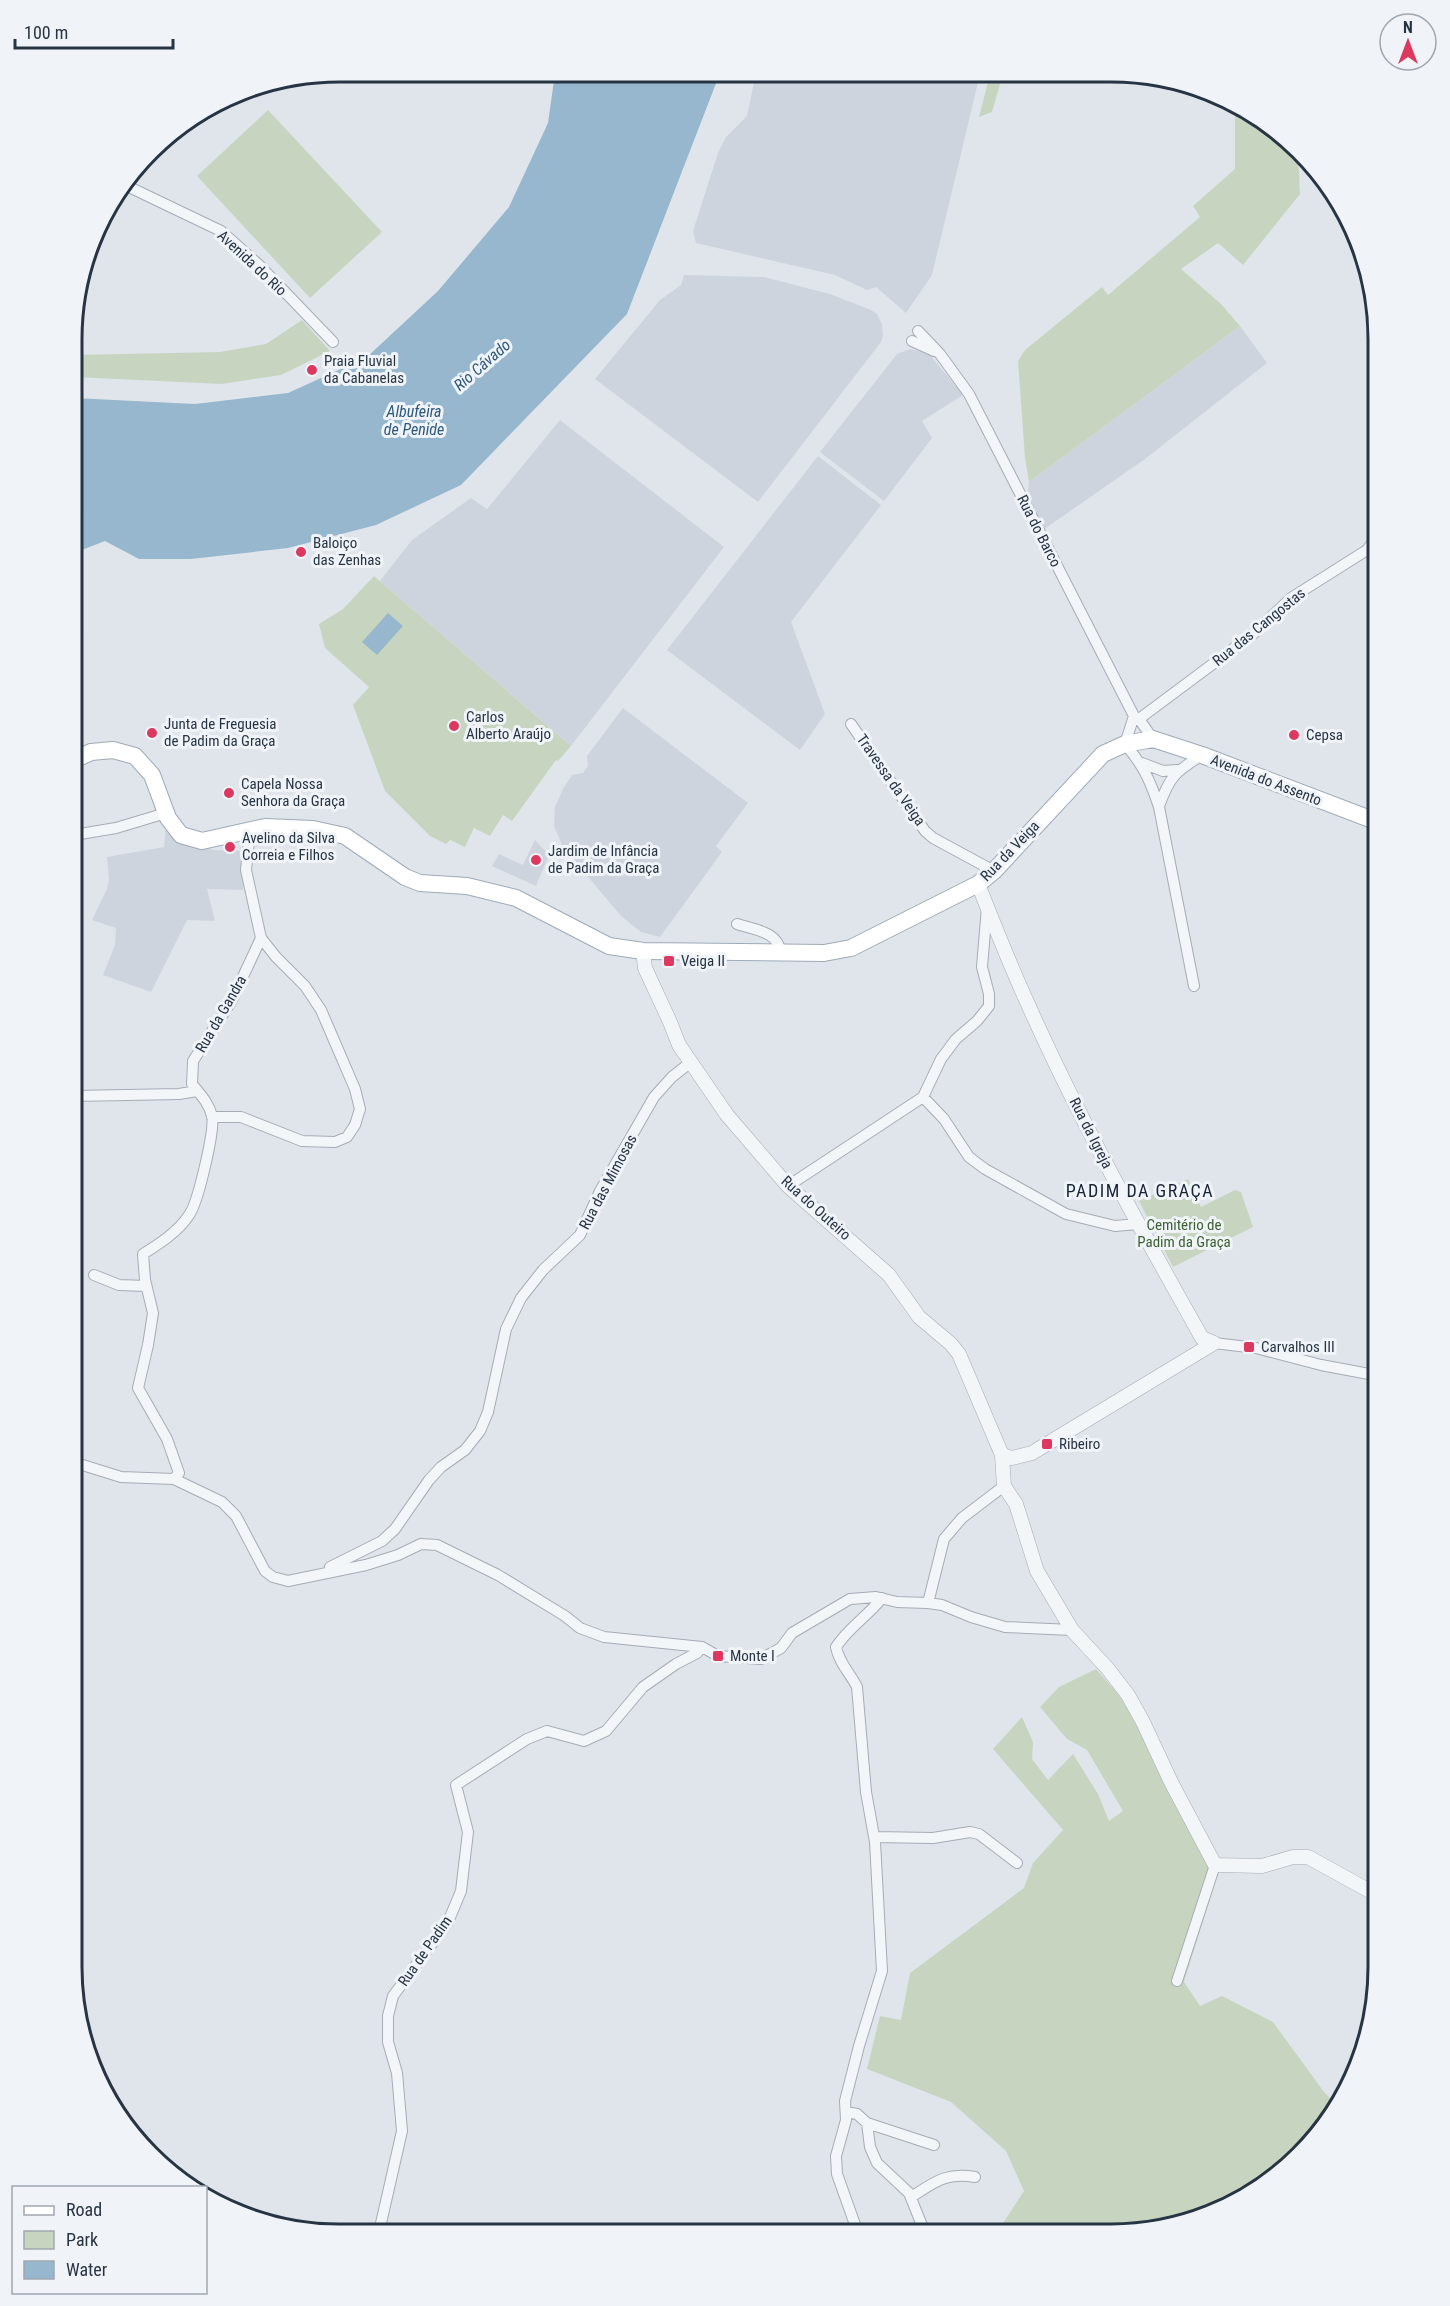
<svg xmlns="http://www.w3.org/2000/svg" width="1450" height="2306" font-family="'Roboto Condensed',sans-serif">
  <rect width="100%" height="100%" fill="#e0e5eb"/>
  <path fill="#ced4dd" d="M756,73L980,74L932,275L906,313L876,287L867,290L835,275L696,243L693,231L718,153L726,137L747,116Z
    M684,275L764,277L830,294L871,310L877,314L882,324L883,336L881,342L758,502L595,379L660,300L681,285Z
    M1240,326L1267,363L1145,459L1043,530L1027,500L1029,482Z
    M910,349L924,352L930,355L963,395L922,421L932,438L884,501L820,452L897,354Z
    M560,420L724,547L571,746L380,581L412,540L471,498L487,509Z
    M818,456L881,505L791,622L825,714L800,750L667,650Z
    M623,708L748,803L716,846L722,852L660,937L641,932L621,916L563,847L554,826L555,807L563,789L572,775L583,773L588,766L587,756Z
    M166,826L213,850L243,851V890L207,889L215,921L187,920L151,992L103,975L115,945L116,928L92,920L107,889L109,879L107,857L164,847Z
    M535,840L549,855L536,886L492,866L499,854L523,865Z"/>
  <path fill="#c7d5c0" d="M990,74H1003L992,112L979,117Z
    M1197,88C1220,94 1282,127 1293,147C1300,160 1299,179 1300,194L1243,265L1218,243L1181,269L1221,304L1240,326L1029,482L1025,458L1018,361L1025,350L1102,287L1108,295L1200,217L1193,206L1235,169V108L1220,106Z
    M268,110L382,232L310,298L197,176Z
    M302,320L330,351L281,375L222,384L74,377V355L220,352L266,344Z
    M374,576L571,746L558,761L556,760L512,821L503,815L490,836L474,828L465,847L450,840L446,844L430,836L385,791L353,705L369,687L325,648L319,624L343,609Z
    M1188,1179L1201,1207L1235,1190L1241,1192L1253,1227L1173,1267L1139,1201Z
    M1096,1669L1119,1695L1144,1737L1210,1863V1899L1184,1982L1200,2006L1222,1996L1273,2022L1324,2092L1336,2104L1323,2129L1274,2179L1213,2214L1111,2234H996L1024,2191L1006,2151L951,2102L867,2069L880,2016L901,2020L910,1973L1024,1888L1033,1863L1063,1830L993,1749L1022,1717L1033,1742L1032,1759L1048,1780L1073,1754L1098,1794L1109,1821L1123,1811L1087,1750L1067,1739L1040,1707L1059,1687Z"/>
  <path fill="#97b7ce" d="M555,73H720L627,314L461,485L376,525L288,548L191,559H139L105,541L74,553V398L195,404L288,393L367,357L438,291L509,207L548,123Z
    M388,613L403,626L377,655L362,642Z"/>
  <g fill="none" stroke-linecap="round" stroke-linejoin="round">
    <g stroke="#a5acb6" stroke-width="12">
      <path id="minor" d="M127,186L221,231L259,265L333,342
        M918,331L940,354L969,394L1134,716L1139,719L1153,739
        M912,341L934,351
        M1134,716L1125,744C1143,765 1150,780 1159,807L1194,986
        M1139,719L1253,634L1291,598L1367,550L1378,535
        M851,724L925,831L933,838L994,871
        M1142,763L1163,771L1177,770
        M1159,806C1170,776 1175,772 1202,755
        M74,835L116,828L166,813
        M987,907L982,967L989,994V1006L977,1021L956,1039L941,1059L923,1097L944,1119L969,1157L985,1169L1066,1214L1115,1226L1138,1224
        M737,924C755,930 778,931 781,953
        M73,1096L179,1094L197,1091
        M212,1117H241L302,1141L335,1142L347,1137L355,1125L360,1109L355,1089L321,1010L305,986L276,957L261,938
        M788,1186L923,1097
        M94,1275L119,1285L146,1286
        M1214,1343L1256,1348L1321,1365L1369,1374L1378,1378
        M73,1462L121,1477L174,1479L222,1502L236,1516L265,1571L273,1577L288,1581L366,1565L398,1555L421,1544L437,1545L498,1575L565,1616L580,1628L604,1637L702,1647L718,1656L761,1659L781,1648L792,1633L850,1599L876,1597L897,1602L928,1603L942,1605L971,1617L1005,1627L1072,1630
        M174,1479L179,1473L167,1439L138,1388L148,1345L153,1313L145,1280L143,1254C159,1244 178,1232 189,1215C198,1203 215,1130 212,1116C209,1103 200,1094 192,1084L193,1061L232,1000L261,938L246,870L250,830
        M330,1567L382,1541L395,1529L429,1480L441,1467L465,1450L480,1431L488,1412L506,1329L521,1298L543,1270L580,1235L600,1191L654,1097L672,1077L691,1062
        M928,1603L944,1539L962,1518L1004,1486
        M874,1837L933,1838L970,1832L979,1834L1017,1863
        M1177,1981L1215,1865
        M846,2112L857,2114L867,2123L934,2145
        M867,2123L870,2147L877,2163L909,2193L925,2233
        M911,2197C935,2182 946,2172 975,2177
        M379,2232L402,2131L397,2073L388,2042V2016L393,1996L448,1922L461,1891L468,1832L456,1785L527,1739L547,1731L584,1741L606,1731L643,1687L676,1664L697,1653L702,1647
        M858,2233L837,2174L836,2156L846,2120L845,2101L859,2046L882,1971L875,1842L866,1792L857,1687C850,1673 839,1663 836,1647C848,1628 868,1616 882,1598"/>
    </g>
    <g stroke="#a5acb6" stroke-width="15">
      <path id="tertiary" d="M978,884C994,924 1009,963 1027,1002C1078,1117 1140,1228 1202,1338L1214,1343
        M643,951L645,968L670,1022L679,1045L727,1115L788,1186L889,1275L919,1317L951,1344L959,1354L1002,1455L1004,1486L1016,1504L1037,1571L1072,1630L1108,1669L1128,1695L1143,1722L1171,1782L1215,1865L1262,1866L1293,1857H1308L1377,1895
        M1002,1455L1012,1458L1032,1453L1214,1343"/>
    </g>
    <g stroke="#9eaab8" stroke-width="18">
      <path id="primary" d="M74,760L91,752L113,750L135,756L152,775L168,818L181,835L202,841L265,827L313,829L345,836L405,877L420,883L467,886L516,898L609,946L643,951L824,953L851,948L978,884L994,871L1103,754L1125,744L1153,739L1202,755L1378,822"/>
    </g>
    <use href="#minor" stroke="#f3f6f8" stroke-width="10"/>
    <use href="#tertiary" stroke="#f3f6f8" stroke-width="14"/>
    <use href="#primary" stroke="#fff" stroke-width="16"/>
  </g>
  <g fill="#dd385f" stroke="#f0f4f8" stroke-width="2">
    <circle cx="312" cy="370" r="6"/>
    <circle cx="301" cy="552" r="6"/>
    <circle cx="454" cy="726" r="6"/>
    <circle cx="152" cy="733" r="6"/>
    <circle cx="1294" cy="735" r="6"/>
    <circle cx="229" cy="793" r="6"/>
    <circle cx="230" cy="847" r="6"/>
    <circle cx="536" cy="860" r="6"/>
    <rect x="663" y="955" width="12" height="12" rx="3"/>
    <rect x="1243" y="1341" width="12" height="12" rx="3"/>
    <rect x="1041" y="1438" width="12" height="12" rx="3"/>
    <rect x="712" y="1650" width="12" height="12" rx="3"/>
  </g>
  <g text-anchor="middle" dominant-baseline="central" stroke-width="6" stroke-linejoin="round" paint-order="stroke">
    <g font-size="15" fill="#273444" stroke="#f0f4f8">
      <text transform="translate(252 263) rotate(43)">Avenida do Rio</text>
      <text transform="translate(1039 531) rotate(63)">Rua do Barco</text>
      <text transform="translate(1259 627) rotate(-39)">Rua das Cangostas</text>
      <text transform="translate(891 780) rotate(55)">Travessa da Veiga</text>
      <text transform="translate(1266 780) rotate(21)">Avenida do Assento</text>
      <text transform="translate(1010 851) rotate(-46)">Rua da Veiga</text>
      <text transform="translate(221 1014) rotate(-60)">Rua da Gandra</text>
      <text transform="translate(1091 1133) rotate(63)">Rua da Igreja</text>
      <text transform="translate(608 1182) rotate(-62)">Rua das Mimosas</text>
      <text transform="translate(816 1208) rotate(42)">Rua do Outeiro</text>
      <text transform="translate(425 1951) rotate(-55)">Rua de Padim</text>
    </g>
    <g font-size="15" fill="#273444" stroke="#f0f4f8" text-anchor="start">
      <text x="324" y="361">Praia Fluvial<tspan x="324" dy="17">da Cabanelas</tspan></text>
      <text x="313" y="543">Baloiço<tspan x="313" dy="17">das Zenhas</tspan></text>
      <text x="466" y="717">Carlos<tspan x="466" dy="17">Alberto Araújo</tspan></text>
      <text x="164" y="724">Junta de Freguesia<tspan x="164" dy="17">de Padim da Graça</tspan></text>
      <text x="1306" y="735">Cepsa</text>
      <text x="241" y="784">Capela Nossa<tspan x="241" dy="17">Senhora da Graça</tspan></text>
      <text x="242" y="838">Avelino da Silva<tspan x="242" dy="17">Correia e Filhos</tspan></text>
      <text x="548" y="851">Jardim de Infância<tspan x="548" dy="17">de Padim da Graça</tspan></text>
      <text x="681" y="961">Veiga II</text>
      <text x="1261" y="1347">Carvalhos III</text>
      <text x="1059" y="1444">Ribeiro</text>
      <text x="730" y="1656">Monte I</text>
    </g>
    <g font-size="15" fill="#3f6132" stroke="#f0f4f8">
      <text x="1184" y="1225">Cemitério de<tspan x="1184" dy="17">Padim da Graça</tspan></text>
    </g>
    <g font-size="16" font-style="italic" fill="#2c577d" stroke="#f0f4f8">
      <text transform="translate(482 365) rotate(-41)">Rio Cávado</text>
      <text x="414" y="411">Albufeira<tspan x="414" dy="18">de Penide</tspan></text>
    </g>
    <g font-size="18" letter-spacing="1.5" fill="#192535" stroke="#f0f4f8">
      <text x="1140" y="1190">PADIM DA GRAÇA</text>
    </g>
  </g>
  <path d="M0 0H1450V2306H0ZM339 82H1111A257 257 0 0 1 1368 339V1967A257 257 0 0 1 1111 2224H339A257 257 0 0 1 82 1967V339A257 257 0 0 1 339 82Z" fill="#f0f4f8" fill-rule="evenodd"/>
  <path fill="none" stroke="#273444" stroke-width="3" d="M339 82H1111A257 257 0 0 1 1368 339V1967A257 257 0 0 1 1111 2224H339A257 257 0 0 1 82 1967V339A257 257 0 0 1 339 82Z"/>
  <rect x="12" y="2186" width="195" height="108" fill="#f0f4f8" stroke="#a0a7b0" stroke-width="1.5"/>
  <rect x="24" y="2206" width="30" height="9" fill="#ffffff" stroke="#a0a7b0" stroke-width="1.5"/>
  <text x="66" y="2216" font-size="18" fill="#273444">Road</text>
  <rect x="24" y="2231" width="30" height="18" fill="#c7d5c0" stroke="#a0a7b0" stroke-width="1.5"/>
  <text x="66" y="2246" font-size="18" fill="#273444">Park</text>
  <rect x="24" y="2261" width="30" height="18" fill="#97b7ce" stroke="#a0a7b0" stroke-width="1.5"/>
  <text x="66" y="2276" font-size="18" fill="#273444">Water</text>
  <g transform="translate(1408 42)"><circle r="28" fill="#f0f4f8" stroke="#a0a7b0" stroke-width="1.5"/>
  <path d="M0-4.5L10 22L0 15L-10 22Z" fill="#dd385f"/>
  <text y="-9" font-size="16" font-weight="bold" text-anchor="middle" fill="#273444">N</text>
  </g>
  <path d="M15 39v9h158v-9" fill="none" stroke="#273444" stroke-width="3"/>
  <text x="24" y="39" font-size="18" fill="#273444" stroke="#f0f4f8" stroke-width="4.5" paint-order="stroke">100 m</text>
</svg>
